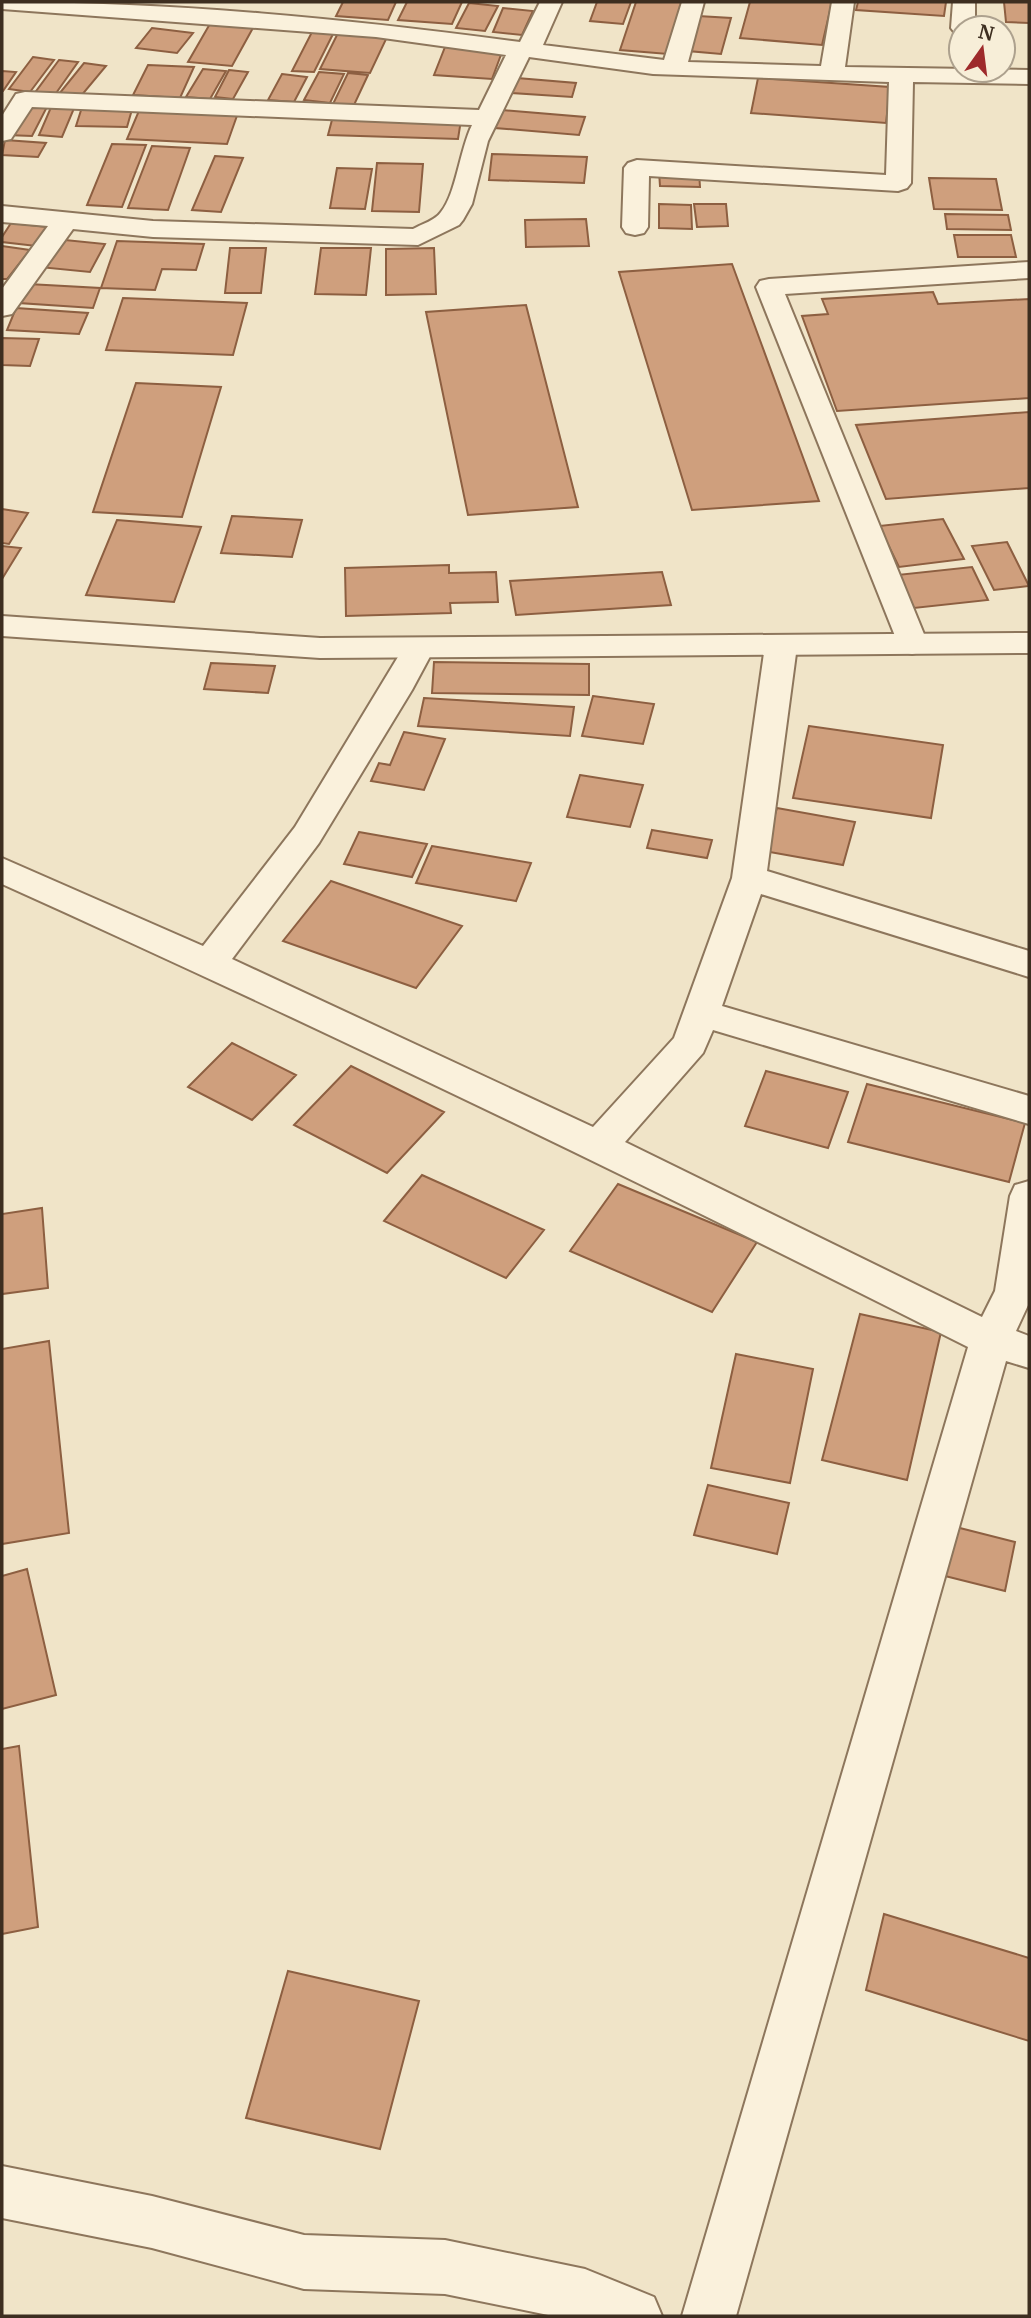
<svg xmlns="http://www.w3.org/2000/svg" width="1031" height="2318" font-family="Merriweather,serif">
  <rect width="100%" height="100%" fill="#f0e4c8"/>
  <path fill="#cf9f7d" stroke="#8d5f41" stroke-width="2" d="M343,2H396L388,20L336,16Z
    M407,2H462L452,24L398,20Z
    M597,2H631L623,24L590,21Z
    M636,2H684L668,54L620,50Z
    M750,2H832L822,45L740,38Z
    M858,2H946L944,16L856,10Z
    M1004,2H1029V23L1006,22Z
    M469,3L498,6L485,31L456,28Z
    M503,8L533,11L522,35L493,32Z
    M698,16L731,18L721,54L688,51Z
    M211,22L254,26L232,66L188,62Z
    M152,28L193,33L177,53L136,48Z
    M313,30L334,32L314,72L292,71Z
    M339,31L388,35L370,73L320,69Z
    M445,47L502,52L492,79L434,75Z
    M33,57L54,60L30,92L9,89Z
    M59,60L78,62L54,96L34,94Z
    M84,63L106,66L81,96L59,94Z
    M148,65L194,67L180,98L133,95Z
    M203,69L226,71L210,99L186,97Z
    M229,70L248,72L233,99L215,97Z
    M2,71L16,72L3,91H2Z
    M319,72L344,74L330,103L304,100Z
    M348,73L368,75L354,105L333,104Z
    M282,74L307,77L294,102L268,100Z
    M517,78L576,83L572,97L512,93Z
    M758,78L890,87L886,123L751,113Z
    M24,102L49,103L32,136L7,135Z
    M83,104L133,106L127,127L76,126Z
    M52,105L75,106L62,137L39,135Z
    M141,106L239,110L227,144L127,139Z
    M502,110L585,117L579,135L495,128Z
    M333,116L461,120L458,139L328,135Z
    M5,140L46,143L38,157L2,155Z
    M112,144L146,145L122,207L87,205Z
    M152,146L190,148L168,210L128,208Z
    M492,154L587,157L584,183L489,180Z
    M215,156L243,158L221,212L192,210Z
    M377,163L423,164L419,212L372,211Z
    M337,168L372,169L365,209L330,208Z
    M659,171L699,172L700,187L660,186Z
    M929,178L996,179L1002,210L934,209Z
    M659,204L691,205L692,229L659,228Z
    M694,204H726L728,226L697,227Z
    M945,214L1008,215L1011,230L947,229Z
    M586,219L589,246L526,247L525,220Z
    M11,223L48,227L36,246L2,242V237Z
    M954,235H1011L1016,257H958Z
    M55,239L105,244L90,272L39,267Z
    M117,241L204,244L196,270L162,269L155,290L101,288Z
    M2,246L30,250L7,279H2Z
    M230,248H266L261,293H225Z
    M321,248H371L366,295L315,294Z
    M434,248L436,294L386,295V249Z
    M732,264L819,501L692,510L619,272Z
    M28,284L100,288L93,308L19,303Z
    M933,292L938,304L1029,299V398L837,411L802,316L828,314L822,299Z
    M123,298L247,303L233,355L106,350Z
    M526,305L578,507L468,515L426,312Z
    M16,308L88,313L79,334L7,330Z
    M2,338L39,339L30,366L2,365Z
    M136,383L221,387L182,517L93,512Z
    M1029,412V488L886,499L856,425Z
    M2,509L28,513L9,544L2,543Z
    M232,516L302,520L292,557L221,553Z
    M943,519L964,559L899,567L879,526Z
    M117,520L201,527L174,602L86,595Z
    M1007,542L1029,586L994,590L972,546Z
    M2,546L21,548L2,579Z
    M449,565V573L496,572L498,602L450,603L451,613L346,616L345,568Z
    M972,567L988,600L914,608L897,575Z
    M662,572L671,605L516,615L510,581Z
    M434,662L589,664V695L432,693Z
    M211,663L275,666L268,693L204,689Z
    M593,696L654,704L643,744L582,736Z
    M424,698L574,707L570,736L418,726Z
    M809,726L943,745L931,818L793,798Z
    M404,732L445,739L424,790L371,781L379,763L390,765Z
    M580,775L643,785L630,827L567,817Z
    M777,808L855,822L843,865L764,851Z
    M652,830L712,840L707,858L647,848Z
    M359,832L427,844L412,877L344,864Z
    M432,846L531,863L516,901L416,883Z
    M331,881L462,926L416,988L283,941Z
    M232,1043L296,1075L252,1120L188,1087Z
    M351,1066L444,1112L387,1173L294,1125Z
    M766,1071L848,1092L828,1148L745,1126Z
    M867,1084L1025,1123L1009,1182L848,1142Z
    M422,1175L544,1230L506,1278L384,1221Z
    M618,1184L757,1242L712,1312L570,1251Z
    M42,1208L48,1288L2,1294V1214Z
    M860,1314L941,1332L907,1480L822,1460Z
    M49,1341L69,1533L2,1544V1349Z
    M736,1354L813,1369L790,1483L711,1468Z
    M708,1485L789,1503L777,1554L694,1535Z
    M952,1526L1015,1542L1005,1591L941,1575Z
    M27,1569L56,1695L2,1709V1576Z
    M19,1746L38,1927L2,1934V1749Z
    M884,1914L1029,1958V2041L866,1990Z
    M288,1971L419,2001L380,2149L246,2118Z"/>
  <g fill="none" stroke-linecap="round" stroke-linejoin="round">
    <g stroke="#8d765c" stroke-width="4">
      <path id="minor" d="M2,2C175,2 348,19 520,42L540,2H562L543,45L664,60L682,2H704L688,62L821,66L832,2H854L845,67L1029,70V84L913,82L911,183L907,188L898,191L649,176L648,227L644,233L635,235L626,233L622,227L624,168L628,163L637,160L886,175L889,82L653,74L529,57L488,141L472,204L463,220L459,225L418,245L153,237L73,229L12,314L2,316V289L48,226L2,222V206L153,221L413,229C422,224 436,220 441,212C456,194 460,149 472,125L32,107L11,139L2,141V116L16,94L25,92L479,110L506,55L376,37L2,9Z
        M953,2H975V28H961V35L955,33L951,28Z
        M1029,262V278L785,294L928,644L923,651L912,654L901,651L756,287L760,281L769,279Z
        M781,636L792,639L797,646L767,871L1029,951V977L761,894L722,1006L1029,1096V1124L713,1030L703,1053L625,1142L982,1317L995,1291L1010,1196L1015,1185L1029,1181V1303L1016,1331L1029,1336V1368L1006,1361L736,2316H682L968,1347C649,1186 328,1031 2,884V858L203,946L295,827L407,642L418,639L429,642L434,649L412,690L319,843L232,959L593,1127L674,1038L732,878L765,646L770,639Z
        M2,2166L152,2196L304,2235L445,2240L585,2269L654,2297L662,2316H553L445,2294L304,2289L152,2248L2,2218Z"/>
    </g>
    <g stroke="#8d765c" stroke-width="4">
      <path id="tertiary" d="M2,616L320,638L1029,633V653L320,658L2,636Z"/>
    </g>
    <use href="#minor" fill="#faf1dc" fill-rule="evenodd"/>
    <use href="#tertiary" fill="#faf1dc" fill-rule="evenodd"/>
  </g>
  <rect width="1031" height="2318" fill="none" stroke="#3d2e20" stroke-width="7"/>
  <g transform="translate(982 49) rotate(14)"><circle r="33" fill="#f7eed8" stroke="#ada18e" stroke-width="2"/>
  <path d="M0-5L12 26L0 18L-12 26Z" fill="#9e2a2b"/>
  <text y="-10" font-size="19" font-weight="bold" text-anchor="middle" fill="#3d2e20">N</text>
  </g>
</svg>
